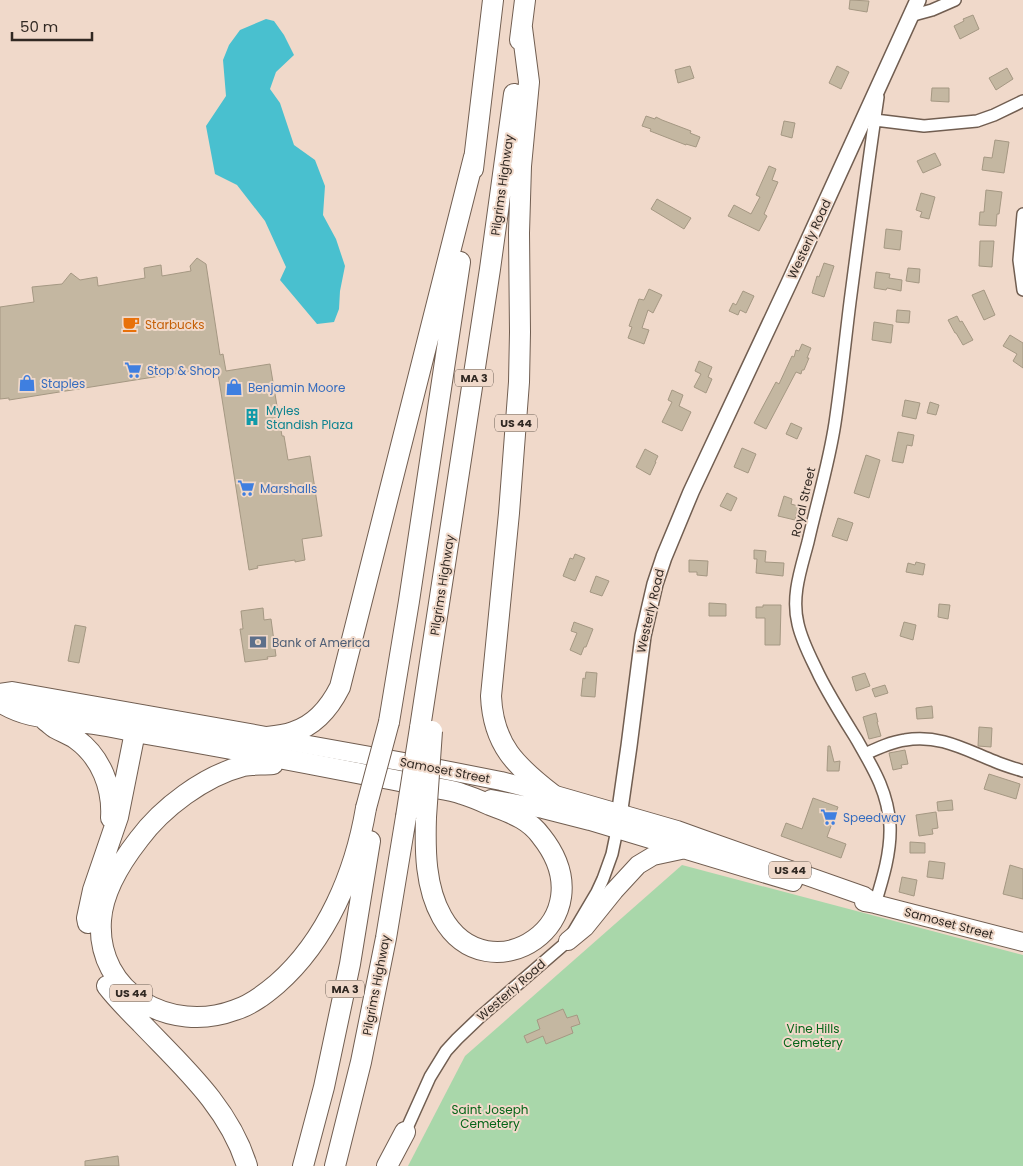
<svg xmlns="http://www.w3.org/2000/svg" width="1023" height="1166" font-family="Poppins,sans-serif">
  <rect width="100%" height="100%" fill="#f0d9ca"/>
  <path fill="#a9d7aa" d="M682,865L1023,955V1166H408L465,1056Z"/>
  <path fill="#49c0cf" d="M266,19L274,21L284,35L294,55L276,72L270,89L280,103L294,145L315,160L325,186L323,215L336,239L345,266L340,291L339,309L334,322L317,324L280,280L286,267L265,221L237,185L215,174L206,126L226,96L223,60L229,45L240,30Z"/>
  <path fill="#c4b7a1" stroke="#a59883" d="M850,0L869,1L867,12L849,9Z
    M973,15L979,29L960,39L954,26L964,21L963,19Z
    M690,66L694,78L678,83L675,70Z
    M837,66L849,72L841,89L829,83Z
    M1007,68L1013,79L996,90L989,78Z
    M932,88H949V102L931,101Z
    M646,116L655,119L656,117L662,120L691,131L690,133L700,137L696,147L686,144V145L650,131L651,129L642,126Z
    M784,121L795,123L792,138L781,135Z
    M995,140L1009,142L1004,173L982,170L984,157L992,158Z
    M935,153L941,165L923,173L917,161Z
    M769,166L776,169L772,180L778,182L764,214L767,216L759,231L728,216L734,205L751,214L760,197L756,195Z
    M986,190L1002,192L999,214H997L996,226L979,225L980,212H984Z
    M921,193L935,197L929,219L920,217L922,212L916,210Z
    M657,199L691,218L684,229L651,209Z
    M886,229L902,231L900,250L884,248Z
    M980,241H994L992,267L979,266Z
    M197,258L206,264L220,355L223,354L226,371L270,364L282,436H284L288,460L310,456L322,536L302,539L305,560L295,562V560L257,566L258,568L249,570L217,367L9,400V398L0,399V307L34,302L32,287L62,284L71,273L80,280L97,277L98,286L145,278L144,268L161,265L162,276L191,271L190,266Z
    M824,263L834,266L824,297L812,293L817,276L819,277Z
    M908,268L920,269L919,283L906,281Z
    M876,272L890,274L889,278L902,280L901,291L887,288L886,290L874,288Z
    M649,289L662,295L653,313L648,310L642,328L649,330L644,344L628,338L632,327L629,326L639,299L644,300Z
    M984,290L995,315L984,320L972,295Z
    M743,291L754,296L746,313L740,310L738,315L729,311L733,303L736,305Z
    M897,310L910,311L909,323L896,322Z
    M957,316L960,322L962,321L973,340L963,345L956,333H955L948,320Z
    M874,322L893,325L891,343L872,340Z
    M1010,335L1023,343V368L1013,361L1017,354L1003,346Z
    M802,344L811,348L807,358H809L804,370H802L801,374L796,372L766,429L754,423L776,382L779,384L792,356L794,357L796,350L799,351Z
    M699,361L712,367L708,377L712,379L706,393L694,387L701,374L695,371Z
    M672,390L683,395L679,406L691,412L682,431L662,422L672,402L668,400Z
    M905,400L920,403L916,419L902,416Z
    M930,402L939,405L936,415L927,413Z
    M791,423L802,428L797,439L786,434Z
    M898,432L914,435L912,446L907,445L903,463L892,461Z
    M742,448L756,454L748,473L734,467Z
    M645,449L658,456L655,462H656L650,475L636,467Z
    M866,455L880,460L869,498L854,493Z
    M727,493L737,498L731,511L720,506Z
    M784,496L792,499L791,504L798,506L795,520L778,516Z
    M838,518L853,523L847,541L832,536Z
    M754,550L766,551L765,562L784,563L783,576L756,573L757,559H754Z
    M575,554L585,558L575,581L563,576L570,558L573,559Z
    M689,560L708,561L707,576L697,575V572H689Z
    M916,562L925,564L923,575L906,572L908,563L915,565Z
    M596,576L609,581L602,596L590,592Z
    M709,603L726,604V616H709Z
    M939,604L950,605L948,619L938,617Z
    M763,605H781L780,645H765V618H756V607H763Z
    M263,608L264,620L271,619L276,656L267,657L268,659L245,662L240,629H243L241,611Z
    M574,622L593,629L586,647H584L581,655L570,650L577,633L571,631Z
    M904,622L916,625L913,640L900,636Z
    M75,625L86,627L79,663L68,661Z
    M586,672L597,673L595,697L581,696L583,678L585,679Z
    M865,673L870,686L856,691L852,677Z
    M885,685L888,693L875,697L872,689Z
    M932,706L933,718L917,719L916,708Z
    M876,713L878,722H877L881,736L869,739L863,717Z
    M979,727L992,728L991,747L978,746Z
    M828,746H830L834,762L840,761L839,771H827Z
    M905,750L908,764L901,765L902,768L893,770L889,753Z
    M989,774L1020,784L1016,799L984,789Z
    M813,798L838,807L827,837L846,844L841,858L781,836L786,823L802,829Z
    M952,800L953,810L938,811L937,802Z
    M936,812L938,828L932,829L933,834L919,836L916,815Z
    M910,842L925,843V853H910Z
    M929,861L945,863L943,879L927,877Z
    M1010,865L1023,869V899L1003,894Z
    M902,877L917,880L914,896L899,892Z
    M563,1009L567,1018L577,1015L580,1024L571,1027L573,1033L546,1044L543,1036L527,1043L524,1036L540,1029L537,1020Z
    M118,1156L119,1166H85V1161Z"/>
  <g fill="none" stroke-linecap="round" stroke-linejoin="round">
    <g stroke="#715e51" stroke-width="14">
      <path id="street" d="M910,16L932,10L955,0
        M875,120L924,126L977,121L994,115L1023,101
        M1023,214L1019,260L1023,290
        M865,754C878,748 891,742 905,740C938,734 964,749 994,761C1003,765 1013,768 1023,771
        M875,904C883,878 891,852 890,826C888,792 873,768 857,740C844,719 830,697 819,675C811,658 802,642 798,624C791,596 801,569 808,542C817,502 829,463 835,423C841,383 845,342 850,302C859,233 868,165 878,97
        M403,1137L430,1077L446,1051L457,1039L480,1017L568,941L597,892L603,879L612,854L617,830"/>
    </g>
    <g stroke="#715e51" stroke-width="18">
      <path id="secondary" d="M618,823L629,746L643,636L655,584L664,557L691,492L789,283L918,0"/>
    </g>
    <g stroke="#715e51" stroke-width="20">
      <path id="primary" d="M270,738L404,762L501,781L552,794L677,830L702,839L864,896L875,904
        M491,799L543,809L590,821L793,882
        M864,902L875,904L1023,942
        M568,941L585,927L614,891L638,865L653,856L681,850"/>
    </g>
    <g stroke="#715e51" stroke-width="22">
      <path id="highway" d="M522,28L529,82L521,166L519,233L520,332L519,382L509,513L491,696C493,745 516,766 552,794
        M520,40L525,0
        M473,169L493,0
        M0,694L12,692L266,737C275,736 285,735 293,732C316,725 330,707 340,687L474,157
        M0,702C25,718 50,718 78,722C97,724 116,727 135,732C211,745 286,759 362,774C384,778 406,782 429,787C440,789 452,790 462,794C472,797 481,801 490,805C510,813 528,818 541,836C610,922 488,999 442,917C425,887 425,850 426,817
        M46,721C49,723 52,726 55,728C62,732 69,734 76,739C101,757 113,788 111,818
        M389,722L409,601L460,262
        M420,728L490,269L514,94
        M273,764C263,765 252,764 243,766C204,776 162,808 139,839C121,862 103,890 101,920C96,994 171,1034 235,1010C251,1005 264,995 277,984C327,940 355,873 366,808
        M88,923L87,918L93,890L118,817L135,732L141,721
        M107,986C117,999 129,1011 141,1023C182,1066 229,1107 247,1166
        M303,1166L324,1087L350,964L370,841
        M335,1166L361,1062L386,938L406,817
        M387,1166L405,1132"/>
    </g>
    <use href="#street" stroke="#fff" stroke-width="11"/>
    <use href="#secondary" stroke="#fff" stroke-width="15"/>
    <use href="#primary" stroke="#fff" stroke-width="18"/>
    <use href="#highway" stroke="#fff" stroke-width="20"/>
    <g stroke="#715e51" stroke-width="22" stroke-linecap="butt">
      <path id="highway-bridge" d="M366,808L389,722
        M406,817L420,728
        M426,817L432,731"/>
    </g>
    <use href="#highway-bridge" stroke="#fff" stroke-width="20"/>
  </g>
  <defs>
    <g id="cafe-bare" transform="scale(1.35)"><path d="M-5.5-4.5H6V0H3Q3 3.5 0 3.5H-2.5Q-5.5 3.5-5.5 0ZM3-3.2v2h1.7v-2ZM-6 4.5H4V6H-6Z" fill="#e8710a" stroke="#f0d9ca" stroke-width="2.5" paint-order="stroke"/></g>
    <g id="supermarket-bare" transform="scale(1.35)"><path d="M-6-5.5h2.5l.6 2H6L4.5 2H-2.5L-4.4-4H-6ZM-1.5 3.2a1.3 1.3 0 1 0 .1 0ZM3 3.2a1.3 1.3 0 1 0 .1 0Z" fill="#3f7fe0" stroke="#f0d9ca" stroke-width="2.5" paint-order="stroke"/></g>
    <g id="shop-bare" transform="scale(1.35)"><path d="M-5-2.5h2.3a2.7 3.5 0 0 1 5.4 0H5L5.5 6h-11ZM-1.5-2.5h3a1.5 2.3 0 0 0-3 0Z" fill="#3f7fe0" stroke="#f0d9ca" stroke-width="2.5" paint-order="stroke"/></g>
    <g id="building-bare" transform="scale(1.35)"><path d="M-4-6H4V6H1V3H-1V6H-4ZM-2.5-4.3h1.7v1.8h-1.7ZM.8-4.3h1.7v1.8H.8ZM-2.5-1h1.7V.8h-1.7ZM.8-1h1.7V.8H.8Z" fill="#0f9aa8" stroke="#f0d9ca" stroke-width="2.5" paint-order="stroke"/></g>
    <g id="bank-bare" transform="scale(1.35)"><path d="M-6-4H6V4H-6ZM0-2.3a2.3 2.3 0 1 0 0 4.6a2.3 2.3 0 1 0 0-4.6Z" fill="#5c6f8a" stroke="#f0d9ca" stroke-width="2.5" paint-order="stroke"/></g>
  </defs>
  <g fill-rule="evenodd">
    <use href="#cafe-bare" x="131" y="324"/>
    <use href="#supermarket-bare" x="133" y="370"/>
    <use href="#shop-bare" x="27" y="383"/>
    <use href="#shop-bare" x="234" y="387"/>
    <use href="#building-bare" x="252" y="417"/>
    <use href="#supermarket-bare" x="246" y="488"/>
    <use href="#bank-bare" x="258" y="642"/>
    <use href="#supermarket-bare" x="829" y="817"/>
  </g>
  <g text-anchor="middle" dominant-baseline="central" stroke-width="4" stroke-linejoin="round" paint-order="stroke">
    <g fill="#f0d9ca" stroke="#6a5e55" stroke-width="1">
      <rect x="455" y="369.5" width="38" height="17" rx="4"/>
      <rect x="495" y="414.5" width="42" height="17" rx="4"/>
      <rect x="769" y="861.5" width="42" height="17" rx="4"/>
      <rect x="326" y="980.5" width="38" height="17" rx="4"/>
      <rect x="110" y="984.5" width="42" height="17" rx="4"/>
    </g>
    <g font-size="11" font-weight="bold" fill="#312923">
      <text x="474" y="378">MA 3</text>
      <text x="516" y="423">US 44</text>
      <text x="790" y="870">US 44</text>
      <text x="345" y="989">MA 3</text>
      <text x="131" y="993">US 44</text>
    </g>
    <g font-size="12" fill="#312923" stroke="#f0d9ca">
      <text transform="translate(502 185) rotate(-82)">Pilgrims Highway</text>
      <text transform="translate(809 239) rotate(-65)">Westerly Road</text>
      <text transform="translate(803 502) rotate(-77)">Royal Street</text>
      <text transform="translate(442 585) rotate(-81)">Pilgrims Highway</text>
      <text transform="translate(650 611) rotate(-77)">Westerly Road</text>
      <text transform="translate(445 770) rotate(11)">Samoset Street</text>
      <text transform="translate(949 923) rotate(15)">Samoset Street</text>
      <text transform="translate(376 985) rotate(-79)">Pilgrims Highway</text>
      <text transform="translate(511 990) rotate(-41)">Westerly Road</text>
    </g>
    <g font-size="12" fill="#c56008" stroke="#f0d9ca" text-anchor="start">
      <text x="145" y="324">Starbucks</text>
    </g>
    <g font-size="12" fill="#366cbe" stroke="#f0d9ca" text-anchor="start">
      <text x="147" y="370">Stop &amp; Shop</text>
      <text x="41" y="383">Staples</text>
      <text x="248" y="387">Benjamin Moore</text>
      <text x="260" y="488">Marshalls</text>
      <text x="843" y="817">Speedway</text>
    </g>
    <g font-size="12" fill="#0d838f" stroke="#f0d9ca" text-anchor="start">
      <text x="266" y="410">Myles<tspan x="266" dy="14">Standish Plaza</tspan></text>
    </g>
    <g font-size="12" fill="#4e5e75" stroke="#f0d9ca" text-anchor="start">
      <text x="272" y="642">Bank of America</text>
    </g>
    <g font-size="12" fill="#066519" stroke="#f0d9ca">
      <text x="813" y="1028">Vine Hills<tspan x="813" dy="14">Cemetery</tspan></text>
      <text x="490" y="1109">Saint Joseph<tspan x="490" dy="14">Cemetery</tspan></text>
    </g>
  </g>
  <path d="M12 32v8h80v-8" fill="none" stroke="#312923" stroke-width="2.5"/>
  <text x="20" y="32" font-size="15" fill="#312923" stroke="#f0d9ca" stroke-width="4" paint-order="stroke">50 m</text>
</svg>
